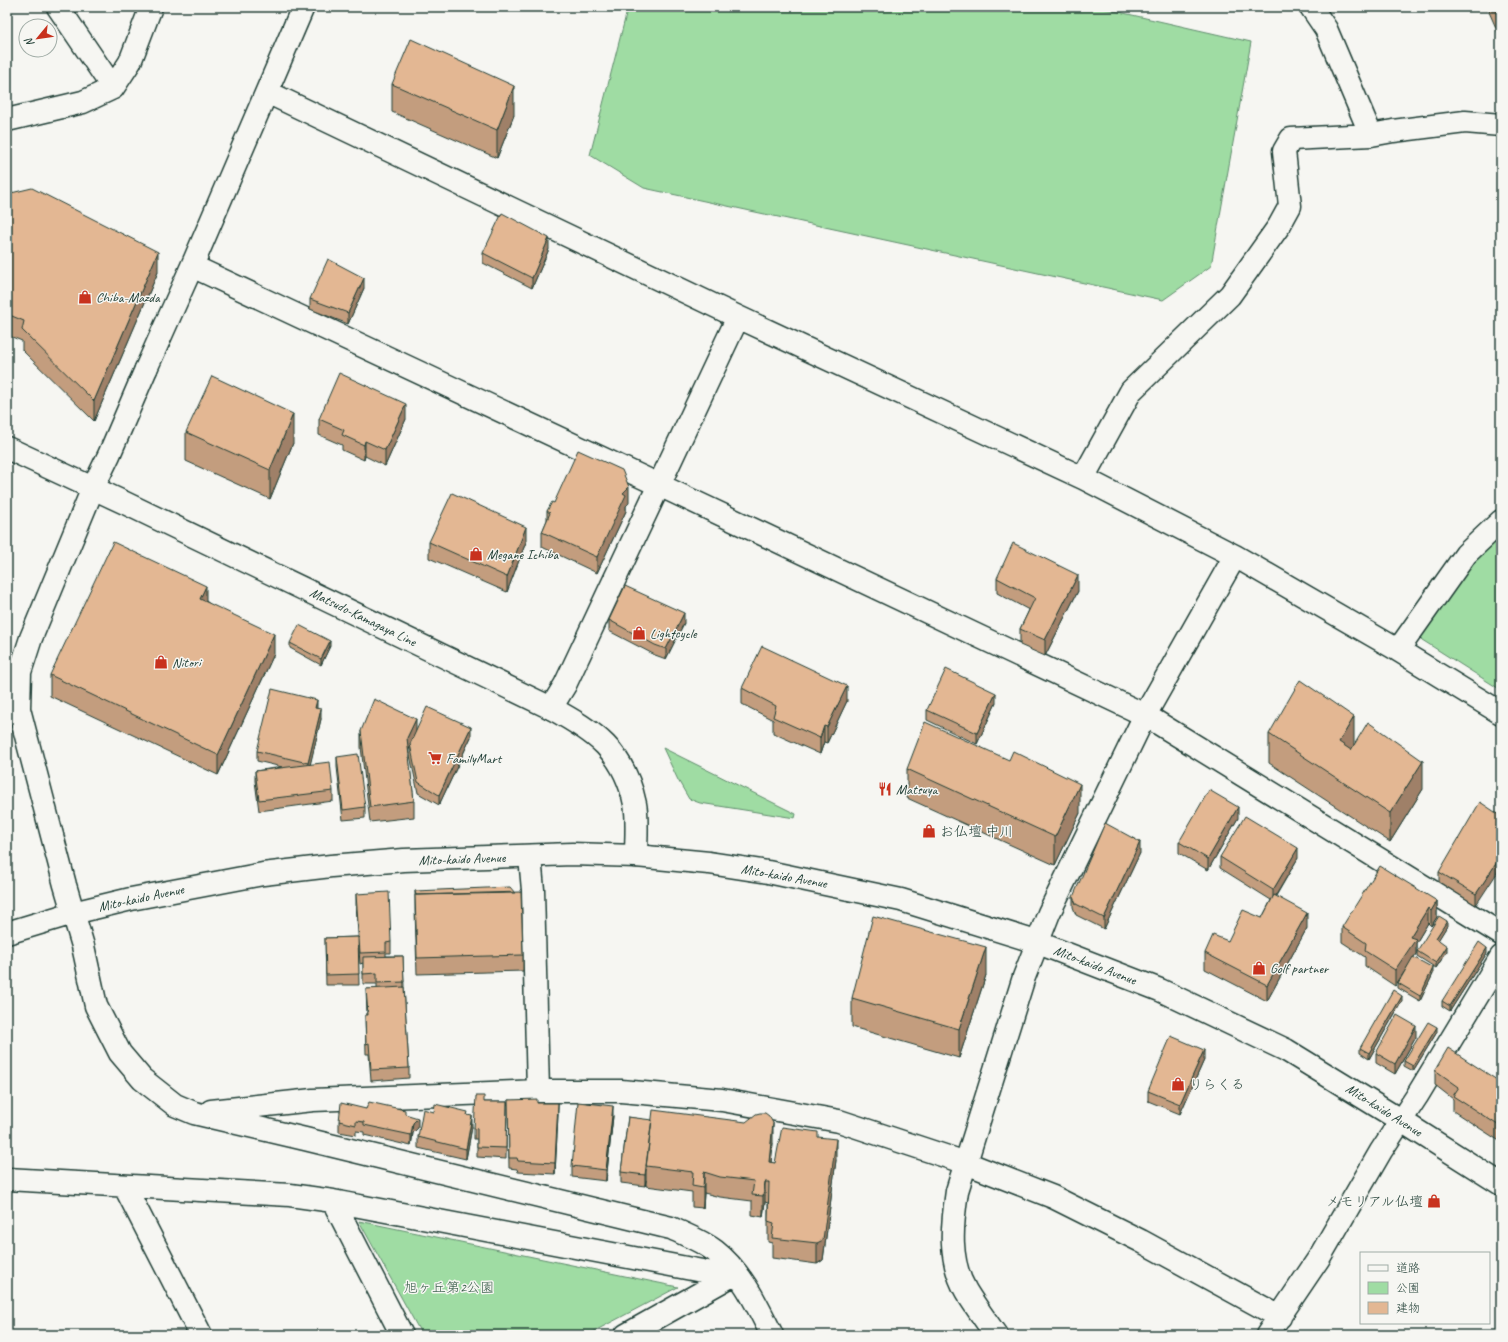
<svg xmlns="http://www.w3.org/2000/svg" width="1508" height="1342" font-family="Caveat,'Klee One',sans-serif">
  <rect width="100%" height="100%" fill="#f6f6f2"/>
  <filter id="ink" filterUnits="userSpaceOnUse"><feTurbulence type="fractalNoise" baseFrequency=".025" numOctaves="2"/><feDisplacementMap in="SourceGraphic" scale="8" xChannelSelector="R" yChannelSelector="G"/><feConvolveMatrix kernelMatrix="1 2 1 2 8 2 1 2 1" color-interpolation-filters="sRGB"/></filter>
  <g filter="url(#ink)">
    <path fill="#9fdca3" stroke="#5f8c6c" d="M628,7H1097L1251,42L1211,266L1163,300L644,188L590,155Z
      M1501,536V690L1419,638L1474,562Z
      M663,748L796,814L795,818L700,803L689,799L678,780Z
      M359,1221L678,1287L587,1335H422Z"/>
    <g fill="none" stroke-linecap="round" stroke-linejoin="round">
      <g stroke="#1f3d34" stroke-width="25">
        <path id="street" d="M58,7L113,88
          M1311,7L1326,29L1371,135
          M267,92L738,317L1083,478L1131,391L1230,295L1279,226L1290,206L1284,151L1291,139L1371,135L1393,131L1465,122L1501,125
          M7,120L83,102L113,88L130,62L151,7
          M192,266L659,485L1145,715L1501,934
          M146,369L192,266L303,7
          M1083,478L1235,556
          M93,488L31,638L20,672L19,709L65,885L83,946L96,1006L120,1053L142,1079L175,1105L194,1113L305,1139L671,1228C686,1235 702,1241 715,1251C742,1272 757,1305 772,1335
          M1398,650L1501,713
          M551,708L565,685L738,317
          M530,857L533,890L538,1091
          M211,1111L313,1100L538,1091H621L722,1100L839,1121L966,1163L1053,1197L1141,1241L1280,1317
          M7,1179L290,1195L333,1201L739,1278
          M125,1187L201,1335
          M333,1201L402,1335
          M626,1335L731,1276
          M996,1335C986,1321 975,1306 966,1291C948,1260 952,1225 957,1191L1024,977L1049,913L1145,715L1235,556L1398,650L1466,554L1501,521
          M1267,1335L1319,1258L1381,1151L1417,1096L1501,957"/>
      </g>
      <g stroke="#1f3d34" stroke-width="25">
        <path id="secondary" d="M7,448L125,503L551,708C595,732 624,751 635,804C638,818 636,840 636,856
          M93,488L109,455L146,369"/>
      </g>
      <g stroke="#1f3d34" stroke-width="25">
        <path id="highway" d="M7,933L73,913L131,899L263,874L331,866L404,860L572,854L636,856L709,863L768,872L901,900L1036,942L1160,990L1286,1050L1400,1120L1501,1184"/>
      </g>
      <use href="#street" stroke="#f6f6f2" stroke-width="22"/>
      <use href="#secondary" stroke="#f6f6f2" stroke-width="22"/>
      <use href="#highway" stroke="#f6f6f2" stroke-width="22"/>
    </g>
    <path fill="#c39d7e" stroke="#1f3d34" d="M1489,7H1501V39L1489,12Z
      M392,84L514,115L497,158L392,112Z
      M7,194L158,272L94,421L22,350V341L7,335Z
      M549,249L532,288L483,263V253Z
      M364,288L348,324L310,309V299Z
      M319,419H406L385,466L365,456L364,460L342,450V445L319,435Z
      M186,432L293,443L270,499L186,461Z
      M554,503H629L626,506V511L597,573L542,547V532L547,520V511Z
      M429,542H526L507,592L429,558Z
      M997,578L1078,591L1045,656L1020,645V629L1029,610L997,593Z
      M206,601L274,654L218,775L50,696V675Z
      M609,620L684,623L666,659L655,655L609,631Z
      M290,643L330,646L321,665L290,648Z
      M742,688L847,701L827,743L824,742L820,754L773,733V720L742,704Z
      M996,703L977,744L927,720V710Z
      M317,708L321,719L310,764L333,791V801L259,811L255,781V771L282,767L257,761V751Z
      M361,731L416,732L471,737L439,805L418,793L410,755V746L408,750L414,801V817L370,822L361,747Z
      M1269,734L1354,745L1423,789L1390,842L1269,763Z
      M337,757L365,807V818L343,820L337,767Z
      M907,769L1080,813L1055,865L907,798Z
      M1501,816L1476,905L1439,882V872Z
      M1238,818L1208,870L1179,853V842Z
      M1140,853L1104,929L1076,915L1073,907V897Z
      M1220,857L1298,858L1276,896L1307,928L1267,1001L1205,969V953L1228,941L1262,918L1271,900L1220,868Z
      M415,891L523,955V971L417,974L415,910Z
      M356,894L391,942V953H386V956H403L404,987L409,1068V1078L371,1081L369,1054H366L365,1015H367L366,989H377V984H363V963L360,964L356,904Z
      M1437,901V917L1431,926L1428,923L1416,943V954L1413,958L1433,974L1420,1001L1398,988V983L1412,960L1395,986L1365,966V957L1342,942V927Z
      M1447,926L1438,940L1447,951L1436,968L1417,956V951Z
      M358,937L359,985H326L325,938Z
      M1487,953L1450,1011L1442,1006V1001Z
      M986,975L959,1058L852,1027V998Z
      M1402,1001L1369,1059L1360,1053V1048Z
      M1437,1032L1413,1071L1404,1066V1061Z
      M1416,1037L1395,1074L1376,1063V1053Z
      M1204,1060L1180,1114L1148,1101V1091Z
      M1435,1070L1497,1080L1501,1073V1142L1453,1111V1099L1435,1085Z
      M508,1100L537,1103L558,1114L555,1174L518,1172L517,1169L509,1168Z
      M484,1102H507L506,1159L477,1157V1139H474V1128Z
      M366,1109L405,1114L418,1128L413,1133L411,1146L364,1135V1132L356,1131V1135L339,1132V1121Z
      M434,1112L468,1115L472,1127L466,1159L418,1148V1137Z
      M613,1116L606,1181L572,1177V1166Z
      M628,1117L773,1143L771,1163H775L818,1137L836,1160L823,1260L817,1264L772,1258V1243L768,1242V1203L765,1202L763,1217L752,1215V1201L720,1197L704,1193L703,1208L692,1207V1192L646,1186V1180L645,1186L621,1183V1172Z"/>
    <path fill="#9f8067" stroke="#1f3d34" d="M514,86V115L497,158V130Z
      M549,238V249L532,288V278Z
      M158,252V272L94,421V401Z
      M364,278V288L348,324V313Z
      M406,404V419L385,466V450Z
      M293,414V443L270,499V470Z
      M365,441V456L364,460V445Z
      M629,487V503L626,506V511L597,573V557L623,493Z
      M526,527V542L507,592V577Z
      M1078,575V591L1045,656V640Z
      M206,586V606L200,599Z
      M684,613V623L666,659V649Z
      M274,634V654L218,775V755Z
      M330,641V646L321,665V659Z
      M847,686V701L827,743V727Z
      M996,693V703L977,744V733Z
      M317,700V710L315,708Z
      M321,709V719L308,774V763Z
      M1354,717V745L1339,771V742Z
      M416,719V734L407,754V738Z
      M824,726V742L820,754V738Z
      M471,727V737L439,805V795Z
      M1423,761V789L1390,842V813Z
      M1080,784V813L1055,865V837Z
      M1238,807V818L1208,870V859Z
      M1501,840V851L1497,848Z
      M1140,842V853L1104,929V918Z
      M1298,848V858L1273,900V890Z
      M1501,856V867L1476,905V894Z
      M1437,901V917L1431,926V911Z
      M1428,908V923L1416,943V954L1395,986V970L1410,937Z
      M1307,913V928L1267,1001V985Z
      M1447,921V926L1436,944V938Z
      M1447,946V951L1436,968V963Z
      M986,947V975L959,1058V1029Z
      M1487,948V953L1450,1011V1006Z
      M1433,968V974L1420,1001V996Z
      M1402,996V1001L1369,1059V1053Z
      M1416,1026V1037L1395,1074V1064Z
      M1437,1027V1032L1413,1071V1066Z
      M1204,1050V1060L1180,1114V1104Z
      M558,1103V1114L555,1174V1163Z
      M613,1106V1116L606,1181V1170Z
      M472,1116V1127L466,1159V1149Z
      M418,1118V1128L413,1133L411,1146V1135L413,1123Z
      M773,1123V1143L769,1183V1162Z
      M836,1139V1160L823,1260L817,1264V1243Z
      M646,1169V1180L645,1186V1175Z
      M704,1172V1193L703,1208V1188Z
      M765,1182V1202L763,1217V1196Z"/>
    <path fill="#e3b793" stroke="#1f3d34" d="M1494,7H1501V23Z
      M411,39L514,86L497,130L392,84Z
      M32,188L158,252L94,401L22,330L24,321L7,314V194Z
      M502,213L549,238L532,278L483,253Z
      M328,259L364,278L348,313L310,299Z
      M339,373L406,404L385,450L365,441L364,445L342,435L344,430L319,419Z
      M212,376L293,414L270,470L186,432Z
      M578,450L622,470L629,487L623,493L626,495L597,557L542,532L550,513L547,511L552,502L554,503Z
      M452,493L526,527L507,577L429,542Z
      M113,542L206,586L200,599L274,634L218,755L50,675Z
      M1013,543L1078,575L1045,640L1020,629L1035,598L997,578Z
      M625,586L684,613L666,649L655,645L609,620Z
      M299,625L330,641L321,659L290,643Z
      M762,646L847,686L827,727L824,726L820,738L773,717L776,706L742,688Z
      M946,669L996,693L977,733L927,710Z
      M1300,680L1354,717L1339,742L1351,750L1368,722L1423,761L1390,813L1269,734Z
      M272,689L317,700L315,708L321,709L308,763L257,751Z
      M374,699L416,719L407,738L414,801L370,807L361,731Z
      M427,707L471,727L439,795L418,782L410,744Z
      M925,722L1009,760L1013,751L1080,784L1055,837L907,769Z
      M358,754L365,807L343,810L337,757Z
      M330,762L333,791L259,800L255,771Z
      M1209,790L1238,807L1208,859L1179,842Z
      M1480,802L1501,816V840L1497,848L1501,851V856L1476,894L1439,872Z
      M1245,816L1298,848L1273,890L1220,857Z
      M1105,823L1140,842L1104,918L1076,904L1073,897Z
      M1380,866L1437,901L1431,911L1428,908L1410,937L1416,939L1395,970L1365,951L1366,943L1342,927Z
      M510,887L515,893L416,895L415,891Z
      M389,892L391,942L386,943V952L360,953L356,894Z
      M521,892L523,955L417,958L415,895Z
      M1274,895L1307,913L1267,985L1205,953L1213,935L1228,941L1243,910L1262,918Z
      M873,916L986,947L959,1029L852,998Z
      M1439,916L1447,921L1436,938L1447,946L1436,963L1417,951Z
      M358,937L359,974L326,975L325,938Z
      M1479,942L1487,948L1450,1006L1442,1001Z
      M403,956L404,982L377,983V973L363,974V957Z
      M1413,957L1433,968L1420,996L1398,983Z
      M404,987L409,1068L371,1070L369,1043L366,1044L365,1015H368L366,989Z
      M1393,990L1402,996L1369,1053L1360,1048Z
      M1397,1015L1416,1026L1395,1064L1376,1053Z
      M1428,1022L1437,1027L1413,1066L1404,1061Z
      M1171,1036L1204,1050L1180,1104L1148,1091Z
      M1448,1048L1497,1080L1501,1073V1127L1453,1096L1459,1087L1435,1070Z
      M476,1096H484V1102H507L506,1148L477,1147V1129L474,1128Z
      M537,1099V1103H558L555,1163L518,1161L517,1158H509L508,1100Z
      M369,1102L405,1110V1114L418,1118L413,1123L411,1135L364,1125V1122L356,1121V1125L339,1121L341,1103L366,1109Z
      M578,1102L613,1106L606,1170L572,1166Z
      M435,1104L468,1112L467,1115L472,1116L466,1149L418,1137L423,1109L434,1112Z
      M653,1110L746,1122L756,1114L760,1113H765L769,1116L773,1123L769,1162L775,1163L782,1127L818,1132V1137L836,1139L823,1240L817,1243L772,1238L774,1223L768,1221L769,1182H765L763,1196L752,1195L754,1181L720,1177L704,1172L703,1188L692,1186L693,1172L646,1166Z
      M628,1117L652,1120L645,1175L621,1172Z"/>
  </g>
  <defs>
    <g id="shop-bare" transform="scale(1.08)"><path d="M-5-2.5h2.3a2.7 3.5 0 0 1 5.4 0H5L5.5 6h-11ZM-1.5-2.5h3a1.5 2.3 0 0 0-3 0Z" fill="#c8321e" stroke="#f6f6f2" stroke-width="2.5" paint-order="stroke"/></g>
    <g id="supermarket-bare" transform="scale(1.08)"><path d="M-6-5.5h2.5l.6 2H6L4.5 2H-2.5L-4.4-4H-6ZM-1.5 3.2a1.3 1.3 0 1 0 .1 0ZM3 3.2a1.3 1.3 0 1 0 .1 0Z" fill="#c8321e" stroke="#f6f6f2" stroke-width="2.5" paint-order="stroke"/></g>
    <g id="restaurant-bare" transform="scale(1.08)"><path d="M-5-6h1v4h1v-4h1v4h1v-4h1v5L-1.5 .5V6h-2V.5L-5-1ZM5-6V6H3V1.5H1.5Q1.5-4 5-6Z" fill="#c8321e" stroke="#f6f6f2" stroke-width="2.5" paint-order="stroke"/></g>
  </defs>
  <g fill-rule="evenodd">
    <use href="#shop-bare" x="85" y="297"/>
    <use href="#shop-bare" x="476" y="554"/>
    <use href="#shop-bare" x="639" y="633"/>
    <use href="#shop-bare" x="161" y="662"/>
    <use href="#supermarket-bare" x="435" y="758"/>
    <use href="#restaurant-bare" x="885" y="789"/>
    <use href="#shop-bare" x="929" y="831"/>
    <use href="#shop-bare" x="1259" y="968"/>
    <use href="#shop-bare" x="1178" y="1084"/>
    <use href="#shop-bare" x="1434" y="1201"/>
  </g>
  <g text-anchor="middle" dominant-baseline="central" stroke-width="3" stroke-linejoin="round" paint-order="stroke">
    <g font-size="14" fill="#1f3d34" stroke="#f6f6f2" text-anchor="start">
      <text x="96" y="297">Chiba-Mazda</text>
      <text x="487" y="554">Megane Ichiba</text>
      <text x="650" y="633">Lightcycle</text>
      <text x="172" y="662">Nitori</text>
      <text x="446" y="758">FamilyMart</text>
      <text x="896" y="789">Matsuya</text>
      <text x="940" y="831">お仏壇 中川</text>
      <text x="1270" y="968">Golf partner</text>
      <text x="1189" y="1084">りらくる</text>
      <text x="1423" y="1201" text-anchor="end">メモリアル仏壇</text>
    </g>
    <g font-size="14" fill="#1f3d34" stroke="#f6f6f2">
      <text transform="translate(363 617) rotate(26)">Matsudo-Kamagaya Line</text>
      <text transform="translate(462 859) rotate(-2)">Mito-kaido Avenue</text>
      <text transform="translate(784 876) rotate(10)">Mito-kaido Avenue</text>
      <text transform="translate(141 898) rotate(-12)">Mito-kaido Avenue</text>
      <text transform="translate(1095 965) rotate(21)">Mito-kaido Avenue</text>
      <text transform="translate(1384 1110) rotate(32)">Mito-kaido Avenue</text>
    </g>
    <g font-size="14" fill="#395d4a" stroke="#f6f6f2">
      <text x="449" y="1287">旭ヶ丘第2公園</text>
    </g>
  </g>
  <rect width="1508" height="1342" fill="none" stroke="#f6f6f2" stroke-width="24"/>
  <rect x="12" y="12" width="1484" height="1318" fill="none" stroke="#1f3d34" stroke-width="1.5" filter="url(#ink)"/>
  <rect x="1360" y="1252" width="130" height="72" fill="#f6f6f2" stroke="#a0aca6"/>
  <rect x="1368" y="1265" width="20" height="6" fill="#f6f6f2" stroke="#a0aca6"/>
  <text x="1396" y="1272" font-size="12" fill="#1f3d34">道路</text>
  <rect x="1368" y="1282" width="20" height="12" fill="#9fdca3" stroke="#a0aca6"/>
  <text x="1396" y="1292" font-size="12" fill="#1f3d34">公園</text>
  <rect x="1368" y="1302" width="20" height="12" fill="#e3b793" stroke="#a0aca6"/>
  <text x="1396" y="1312" font-size="12" fill="#1f3d34">建物</text>
  <g transform="translate(38 38) rotate(241)"><circle r="19" fill="#f6f6f2" stroke="#a0aca6"/>
  <path d="M0-3L7 15L0 10L-7 15Z" fill="#c8321e"/>
  <text y="-6" font-size="11" font-weight="bold" text-anchor="middle" fill="#1f3d34">N</text>
  </g>
</svg>
